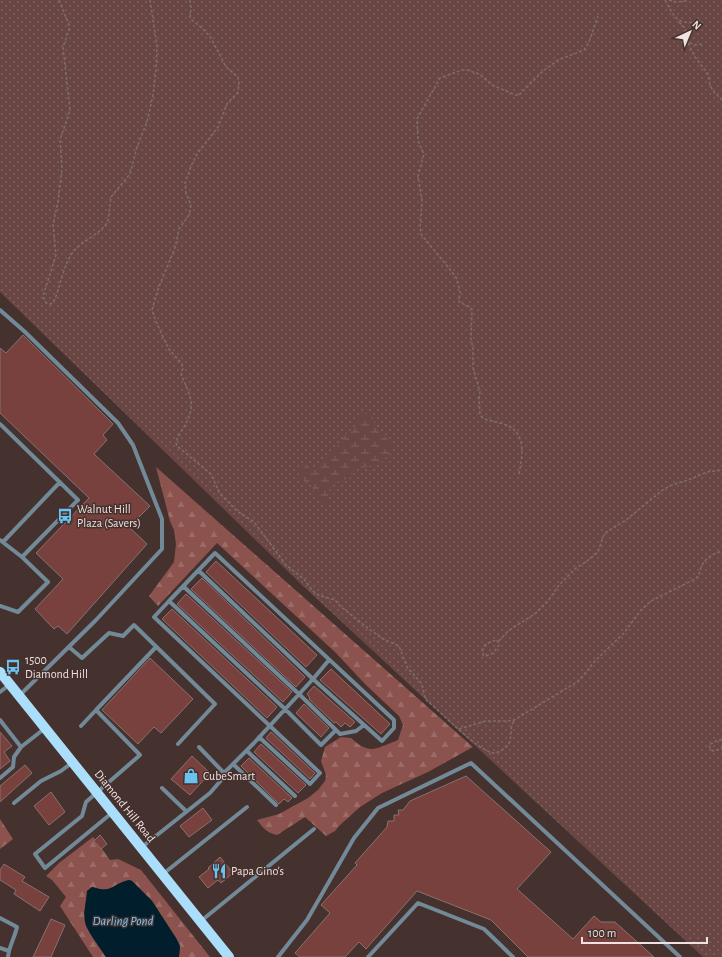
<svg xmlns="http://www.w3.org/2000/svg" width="722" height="957" font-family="'Alegreya Sans',sans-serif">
  <defs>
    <pattern id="grass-dots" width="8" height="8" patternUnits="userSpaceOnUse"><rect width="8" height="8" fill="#694643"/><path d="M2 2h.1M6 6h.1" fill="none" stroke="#7f605e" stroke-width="1.8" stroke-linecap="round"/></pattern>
    <pattern id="forest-firs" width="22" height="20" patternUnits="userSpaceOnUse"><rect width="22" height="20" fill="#8c534e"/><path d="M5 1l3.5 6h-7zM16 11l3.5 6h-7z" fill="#9c6b67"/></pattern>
    <pattern id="wetland-marsh" width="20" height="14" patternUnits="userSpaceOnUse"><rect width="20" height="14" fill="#694643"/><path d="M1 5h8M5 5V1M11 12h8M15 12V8" fill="none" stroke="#7f605e"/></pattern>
  </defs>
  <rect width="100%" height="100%" fill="#45312e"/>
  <path fill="url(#grass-dots)" d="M0,0H722V957H703L303,586L0,292Z"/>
  <path fill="url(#forest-firs)" d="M156,467L473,747L428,772L382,793L360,807L339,826L335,831L326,836L305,817L277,835C267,833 263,828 257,820L279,814L308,798L318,790L325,781L326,775L321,761L325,747L341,737L351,738C370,756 377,748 398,740L403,725L399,716L366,685L336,653L217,543L158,606L149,596L174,562L176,544L174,530L170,521Z
    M0,819L13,839L0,849Z
    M93,837L95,839L110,860L118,859L141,870L210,957H179L180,946L176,938L152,901L132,881L129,880C114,887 109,893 92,887L87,891L84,914L96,942L106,957H93L60,906L66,897L52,880L46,876L59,863Z"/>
  <path fill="url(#wetland-marsh)" d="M362,413C378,416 371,417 376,428C378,433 387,438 391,442L392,451L380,464L355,469L349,479C329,482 330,486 326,505L318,498L311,485L298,477V470L307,466L316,467L325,460L342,441L345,435L354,428Z"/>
  <path fill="#001e2c" d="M129,880L132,881L152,901L176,938L180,946L179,957H106C101,949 86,930 85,922C83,912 87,901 87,891L92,887C113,894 111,884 129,880Z"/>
  <path fill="#78413d" stroke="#89716e" d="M23,335L113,424L103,435L107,440L94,454L150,506L129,527L147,544L67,634L58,626L54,629L35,609L63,579L36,553L89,498L0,413V348L6,353Z
    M216,561L317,655L306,667L206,572Z
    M202,578L305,677L296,687L191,589Z
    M186,594L292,692L283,702L177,604Z
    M172,609L277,707L267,718L162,619Z
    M150,658L193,699L161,733L154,727L138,744L102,710Z
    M331,669L390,724L381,734L320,680Z
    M314,686L355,722L350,727L345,723L341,727L336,722L334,723L309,699L310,698L307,694Z
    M304,704L329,728L321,737L296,713Z
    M0,732L12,746L4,752L10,761L0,769Z
    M271,732L315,773L310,779L266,738Z
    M261,744L306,785L298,793L254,752Z
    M192,756L210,773L190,795L171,779Z
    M249,758L292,798L288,802L284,799L279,804L241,766Z
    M25,765L32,773L0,802V786Z
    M466,776L551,852L517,889L573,939L594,916L601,922H615L654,957H528L491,920L417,891L366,949L359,942L345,957H300L295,953L330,913L321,905L357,865L355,863L387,827L388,821H394V815H399L398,810H403L410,801Z
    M51,792L65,812L49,825L34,806Z
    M203,808L212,820L189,837L180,826Z
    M100,835L107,844L101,849L94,841Z
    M220,857L233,873L221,883L218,880L208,888L199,877L209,869L208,868Z
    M4,864L25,877L22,881L49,897L40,911L14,894L16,890L0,880V870Z
    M51,919L65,925L51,957H33Z"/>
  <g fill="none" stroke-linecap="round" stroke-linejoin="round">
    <path stroke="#7f6d6b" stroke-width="1.5" stroke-dasharray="3 2" stroke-linecap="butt" d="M59,0L69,25V30L63,47L70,110L60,140L62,168L58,202L53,224L56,255L43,296L46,303L51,304L55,299C60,286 64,264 73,252C83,240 101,234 108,221L111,197L130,174L137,147L147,122L153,95L156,70L157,46L150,0
      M190,0L191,8L190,17L192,20L204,30L211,38L226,67L238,77L239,84L238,92L227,104L218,127L197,154L192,164L185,183L186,193L191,205L189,215L179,229L175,248L158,289L152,310L155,319L168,348L182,364L183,368L181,374C183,380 186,385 188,391C197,411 186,422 177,439L176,443L177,446L211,474L220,494L237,511L254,522L286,565L304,579L313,591L318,595L335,600L340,606L369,629L383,639L399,646L407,667L422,684L425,698L427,701C442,713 477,750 493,753C498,753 503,750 507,746C513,739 509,729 514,720
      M665,0C674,16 678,28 700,20
      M669,0L675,2L687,1
      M679,22L684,27L687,42L696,45L703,44
      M688,43L695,57L708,74L710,85L713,91L722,100
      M519,474C523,453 527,429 500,423C493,421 485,421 480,415L479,399L480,392L473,368V348L471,339L472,309L470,307L459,302L460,291L456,277L421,234L420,228L422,201L418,176L424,154L418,141L417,119L440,78L462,70H467L479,74L492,85L518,96L543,71L558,60L584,50L589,42L598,16
      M497,640L499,645L493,653L486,656L483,655C481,643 489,643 497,640Z
      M499,641L508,631L536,613L548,601L559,585L576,568L587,561L598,552L603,537L605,533L626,520L664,489L672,485L688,480L707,472L722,470
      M459,729L486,721H509L514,720L577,682L582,677L595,661L624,633L641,610L651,601L695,579C699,576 700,572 701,567C705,558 713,554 722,551
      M722,740H718L709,745L711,750L714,751L722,748"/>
    <path stroke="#728a98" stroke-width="4" d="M0,310L24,331L118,423L133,445L162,519V549L96,620L20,695
      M0,424L78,500L22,557
      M0,540L22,557L48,582L18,612L0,606
      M3,542L60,482
      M199,571L313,679L254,743L224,773
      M183,586L300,695L340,734L356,731L364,725
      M169,601L154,617L320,773L310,784L259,737
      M69,647L82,658L109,633L123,636L134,625L215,704L178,744
      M329,660L313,679L382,741L394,728V720L215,553L169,601L285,709L321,745L336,730
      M0,692L9,685
      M0,720L21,747L44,729
      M81,726L96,710
      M247,751L295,796
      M233,764L276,805
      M0,778L13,767L14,757L21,747
      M162,788L186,811
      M14,803L41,781L61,771L73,762
      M113,812L45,868L35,854L82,816L86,802L140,755L96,710L156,647
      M142,847L210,793L223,778L224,773L199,747
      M163,874L247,807
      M0,918L17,927C15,937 9,946 8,957
      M201,921L314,829
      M0,948L9,951
      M278,957L307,920L354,838L378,808L471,763L680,957
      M368,957L418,903L484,929L513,957"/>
    <path stroke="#abdefa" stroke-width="10" d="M0,672L229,957"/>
  </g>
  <defs>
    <g id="bus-bare" transform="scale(1.2)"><path d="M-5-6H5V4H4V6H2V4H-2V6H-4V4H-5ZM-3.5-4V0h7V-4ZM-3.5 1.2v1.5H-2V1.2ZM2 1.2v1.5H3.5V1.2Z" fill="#69c3f1" stroke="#45312e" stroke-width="2.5" paint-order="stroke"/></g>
    <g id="shop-bare" transform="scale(1.2)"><path d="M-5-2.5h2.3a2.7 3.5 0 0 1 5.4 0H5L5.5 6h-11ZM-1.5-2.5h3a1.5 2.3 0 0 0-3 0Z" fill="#69c3f1" stroke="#45312e" stroke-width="2.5" paint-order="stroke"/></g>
    <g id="restaurant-bare" transform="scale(1.2)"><path d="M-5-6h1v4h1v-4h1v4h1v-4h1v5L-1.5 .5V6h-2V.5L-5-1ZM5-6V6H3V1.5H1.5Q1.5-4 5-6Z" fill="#69c3f1" stroke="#45312e" stroke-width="2.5" paint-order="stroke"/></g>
  </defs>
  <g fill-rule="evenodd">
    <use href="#bus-bare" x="65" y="516"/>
    <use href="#bus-bare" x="13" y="667"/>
    <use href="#shop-bare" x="191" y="776"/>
    <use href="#restaurant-bare" x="219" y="871"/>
  </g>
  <g text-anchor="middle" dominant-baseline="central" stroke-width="3" stroke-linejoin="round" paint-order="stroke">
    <g font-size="12" fill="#f0e2e1" stroke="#45312e" text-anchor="start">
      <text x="77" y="509">Walnut Hill<tspan x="77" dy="14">Plaza (Savers)</tspan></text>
      <text x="25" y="660">1500<tspan x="25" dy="14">Diamond Hill</tspan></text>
      <text x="203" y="776">CubeSmart</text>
      <text x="231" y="871">Papa Gino's</text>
    </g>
    <g font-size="12" fill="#f0e2e1" stroke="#45312e">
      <text transform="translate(125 806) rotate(51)">Diamond Hill Road</text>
    </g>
    <g font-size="13" font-style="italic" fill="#73cbf9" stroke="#45312e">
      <text x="123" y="921">Darling Pond</text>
    </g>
  </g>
  <g transform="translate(690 32) rotate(44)" stroke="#45312e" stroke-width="3" paint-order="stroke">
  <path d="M0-3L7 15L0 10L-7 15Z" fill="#f0e2e1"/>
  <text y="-6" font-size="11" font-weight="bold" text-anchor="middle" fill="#f0e2e1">N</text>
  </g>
  <path d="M582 937v6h125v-6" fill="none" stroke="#f0e2e1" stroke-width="2"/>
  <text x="588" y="937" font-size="12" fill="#f0e2e1" stroke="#45312e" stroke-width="3" paint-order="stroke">100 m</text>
</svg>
